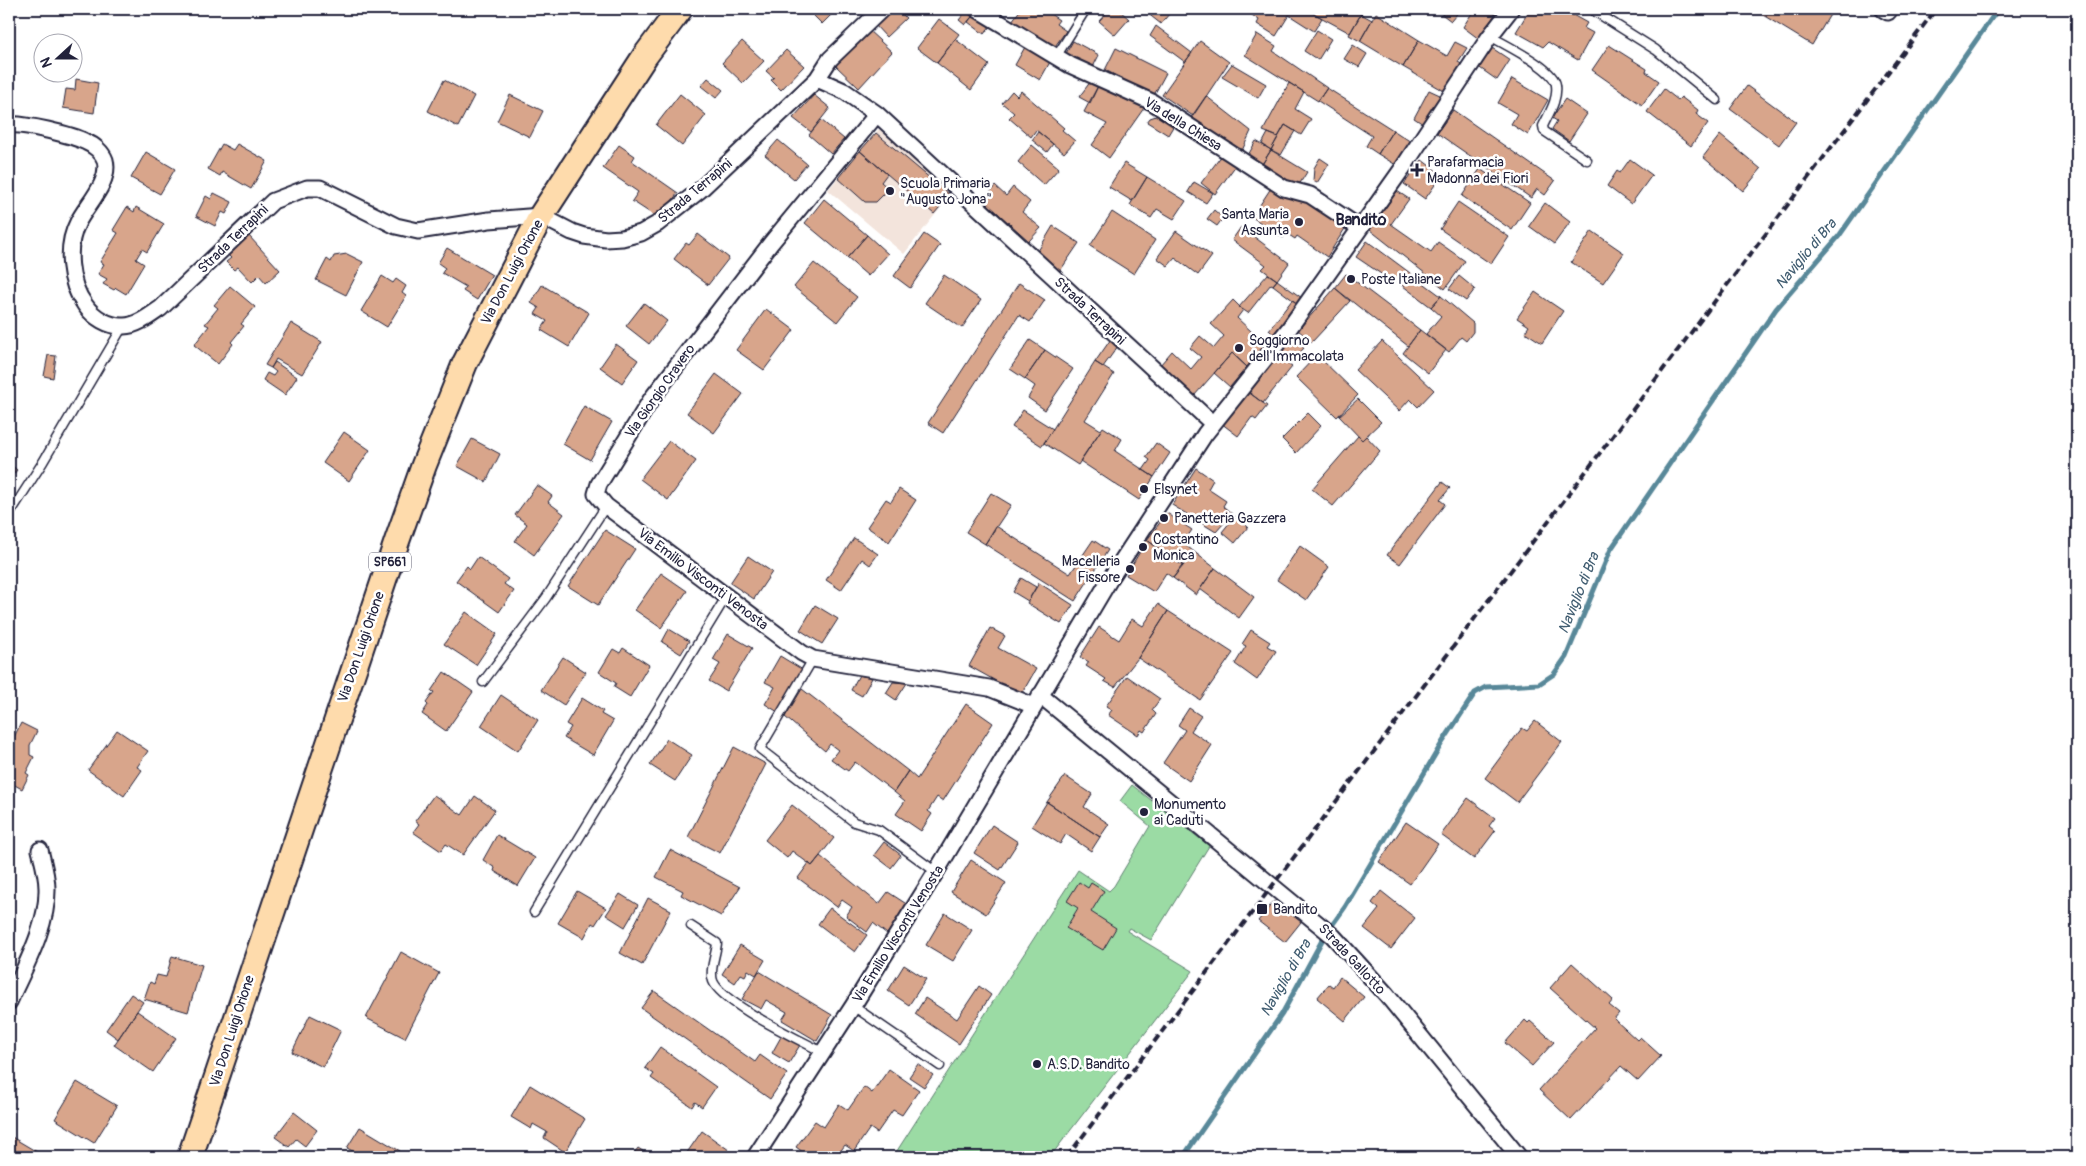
<svg xmlns="http://www.w3.org/2000/svg" width="2086" height="1166" font-family="Pangolin,sans-serif">
  <rect width="100%" height="100%" fill="#fff"/>
  <filter id="ink" filterUnits="userSpaceOnUse"><feTurbulence type="fractalNoise" baseFrequency=".02" numOctaves="2"/><feDisplacementMap in="SourceGraphic" scale="10" xChannelSelector="R" yChannelSelector="G"/><feConvolveMatrix kernelMatrix="1 2 1 2 8 2 1 2 1" color-interpolation-filters="sRGB"/></filter>
  <g filter="url(#ink)">
    <path fill="#f3e4dc" d="M879,129L953,192L904,254L828,190Z"/>
    <path fill="#9bdba4" stroke="#5e7e70" d="M1132,785L1209,846L1151,940L1129,928L1127,931L1193,971L1050,1157H893L1078,870L1109,891L1114,886L1150,826L1120,801Z"/>
    <g fill="none" stroke-linecap="round" stroke-linejoin="round">
      <path stroke="#598899" stroke-width="5" d="M1183,1157L1282,1014L1325,935L1345,907L1442,743L1475,693L1486,687L1539,684L1554,674L1566,657L1611,549L1776,309L1839,236L1998,9"/>
    </g>
    <path fill="#d8a58b" stroke="#22223b" d="M807,9H837L822,24Z
      M893,9H897L906,18L886,37L875,25Z
      M968,9L975,13L965,25L959,20Z
      M1021,9H1043L1059,20L1056,24L1066,31L1053,49L1012,21Z
      M1110,9H1118L1129,19L1115,35L1099,21Z
      M1142,9H1173L1161,24Z
      M1256,9H1307L1322,18L1314,31L1289,15L1276,36L1257,24L1259,20L1252,15Z
      M1316,9H1351L1361,14L1350,33L1313,13Z
      M1435,9H1461L1451,21Z
      M1466,9L1498,10L1479,39L1463,27L1472,13Z
      M1530,9H1562L1587,23L1584,28L1593,33L1578,60L1548,42L1543,47L1516,32Z
      M1753,9H1825L1831,13L1812,45Z
      M975,13L991,25L984,34L968,22Z
      M1376,13L1419,40L1403,67L1360,41Z
      M1361,14L1372,20L1360,41L1349,35Z
      M939,19L959,34L937,63L917,48Z
      M1156,26L1192,53L1185,62L1150,36Z
      M868,30L892,52L859,88L835,65Z
      M1317,30L1331,39L1318,60L1304,51Z
      M1257,34L1276,46L1273,51L1327,88L1318,101L1245,55Z
      M955,39L989,65L971,90L937,63Z
      M1419,40L1447,56L1455,42L1467,48L1458,62L1463,65L1446,92L1403,67Z
      M742,41L764,61L743,83L722,63Z
      M1073,41L1099,55L1092,69L1065,55Z
      M1200,41L1229,62L1193,116L1162,95Z
      M1353,45L1367,54L1359,67L1344,59Z
      M1609,45L1647,69L1646,72L1659,81L1642,105L1592,70Z
      M1489,46L1510,60L1497,80L1477,66Z
      M1025,47L1050,62L1040,80L1015,65Z
      M1116,48L1166,73L1154,95L1105,70Z
      M786,50L804,66L781,90L771,80L774,78L766,71Z
      M1232,64L1266,84L1258,98L1222,77Z
      M708,78L723,90L716,98L701,86Z
      M76,79L98,83L94,113L63,108L66,89L75,90Z
      M1512,79L1548,100L1528,135L1511,124L1517,114L1498,103Z
      M444,80L474,96L458,127L428,111Z
      M1091,81L1099,84L1090,103L1079,97Z
      M1289,83L1304,92L1295,109L1311,119L1301,135L1285,125L1278,137L1263,131Z
      M1099,84L1144,108L1109,158L1092,145L1107,124L1084,112Z
      M1747,86L1796,122L1779,145L1730,109Z
      M1327,88L1393,130L1378,154L1366,146L1372,136L1318,101Z
      M1664,89L1678,100L1681,97L1698,110L1696,114L1708,123L1691,146L1647,112Z
      M1429,90L1442,96L1423,124L1414,118Z
      M1012,91L1017,96L1021,91L1064,128L1062,130L1075,141L1064,153L1036,130L1031,137L1009,118L1014,113L1002,103Z
      M680,94L706,115L682,146L656,125Z
      M510,95L543,111L530,137L497,121Z
      M814,95L830,108L811,132L793,118Z
      M1206,96L1251,131L1240,155L1190,119Z
      M1565,99L1587,114L1569,141L1552,129L1557,121L1552,118Z
      M1453,110L1555,181L1545,195L1537,189L1531,198L1437,133Z
      M1159,115L1174,125L1168,135L1147,122L1150,118Z
      M821,120L844,139L831,154L809,135Z
      M1285,125L1295,131L1281,155L1271,150Z
      M1393,130L1411,142L1396,165L1378,154Z
      M1038,132L1053,144L1047,152L1032,140Z
      M876,133L950,195L934,214L860,151Z
      M1268,133L1278,137L1271,150L1262,144Z
      M1720,135L1761,169L1743,191L1703,157Z
      M778,140L807,164L794,179L765,155Z
      M1256,141L1271,150L1261,166L1247,157Z
      M222,144L233,150L237,144L267,161L251,189L222,172L220,176L208,169Z
      M619,145L635,156L632,161L678,193L668,206L655,216L632,201L638,192L603,168Z
      M1032,145L1059,168L1044,185L1018,162Z
      M1271,150L1307,172L1297,188L1261,166Z
      M860,151L887,174L881,182L889,189L876,202H865L838,178Z
      M146,152L175,169L160,194L131,178Z
      M1222,155L1236,165L1215,194L1201,183Z
      M1320,158L1329,164L1317,183L1313,181L1314,168Z
      M1630,159L1652,175L1631,204L1607,186L1617,171L1620,173Z
      M1422,160L1442,175L1425,199L1404,184Z
      M1124,163L1147,177L1132,201L1109,187Z
      M1480,169L1530,203L1512,230L1462,196Z
      M1147,177L1186,201L1174,219L1157,209L1151,218L1130,205Z
      M1194,182L1213,193L1206,203L1188,192Z
      M995,186L1006,196L1013,187L1030,202L1022,212L1041,228L1029,241L983,200Z
      M1271,188L1289,198L1293,196L1303,198L1346,227L1327,257L1297,236L1295,239L1286,233L1283,238L1252,217Z
      M1397,191L1409,199L1391,224L1431,252L1438,242L1465,261L1445,289L1370,230Z
      M214,193L232,202L226,214L222,212L215,226L196,216L206,196L211,199Z
      M824,199L867,235L847,258L805,223Z
      M1458,202L1509,237L1491,264L1440,229Z
      M1545,203L1570,222L1554,244L1529,226Z
      M127,207L134,212L136,207L164,224L147,252L142,249L136,259L144,264L126,294L116,288L114,290L103,284L107,279L98,274L104,264L100,262L118,233L113,230Z
      M1214,210L1223,218L1217,226L1207,219Z
      M1112,212L1155,240L1134,274L1090,246Z
      M1053,226L1079,243L1060,271L1038,251Z
      M1241,227L1289,263L1277,280L1262,269L1266,265L1232,240Z
      M1176,231L1212,256L1198,275L1175,258L1168,266L1157,258Z
      M1592,231L1624,253L1603,283L1571,262Z
      M698,234L729,258L708,285L674,259L686,243L689,245Z
      M924,234L940,245L910,288L894,276Z
      M867,235L888,254L868,276L847,258Z
      M249,236L280,270L266,283L259,275L252,282L238,267L234,270L226,262L231,258L228,255Z
      M1367,241L1441,296L1431,307L1395,280L1393,282L1356,257Z
      M447,248L492,275L477,300L463,291L466,287L442,273L445,268L438,263Z
      M347,254L363,262L346,295L316,280L327,259L331,262L334,256Z
      M814,263L857,297L837,322L794,287Z
      M1268,274L1277,280L1273,285L1271,284L1248,313L1239,307Z
      M1346,274L1420,330L1408,346L1335,288Z
      M944,275L981,300L962,328L925,303Z
      M382,276L393,283L396,279L406,286L402,293L406,296L387,327L361,311Z
      M1459,276L1475,289L1466,301L1449,289Z
      M1277,280L1302,298L1298,304L1273,285Z
      M1019,283L1045,300L1030,322L1019,315L943,433L928,423Z
      M542,285L589,313L569,347L541,330L547,321L535,314L539,308L531,303Z
      M230,286L255,307L241,324L244,326L231,342L233,344L218,364L194,345L209,326L205,324L218,308L214,305Z
      M1335,288L1350,301L1312,342L1298,330Z
      M1535,292L1563,311L1542,343L1525,332L1529,326L1517,318Z
      M1441,296L1473,323V332L1466,341L1461,337L1449,352L1426,334L1441,316L1431,307Z
      M1233,300L1243,310L1237,318L1266,345L1247,367L1232,353L1194,396L1160,365L1172,351L1191,369L1201,357L1190,348L1200,336L1214,348L1224,336L1211,324Z
      M1292,300L1298,304L1274,335L1269,330Z
      M644,303L667,321L649,344L626,326Z
      M766,309L794,330L764,370L736,350Z
      M291,323L322,342L302,374L276,359L271,368L265,365Z
      M1420,330L1446,350L1428,373L1403,353Z
      M1291,337L1304,348L1289,365L1275,354Z
      M1111,339L1118,346L1103,367L1095,362Z
      M1030,340L1045,350L1025,379L1010,369Z
      M1382,341L1434,390L1418,407L1410,399L1399,411L1355,370Z
      M616,344L638,360L622,383L600,367Z
      M1045,350L1073,369L1045,410L1028,398L1035,386L1025,379Z
      M1232,353L1247,367L1230,387L1214,373Z
      M1275,354L1292,367L1263,403L1247,391Z
      M48,355L56,356L53,378L44,376Z
      M1317,355L1358,395L1337,417L1296,377Z
      M275,362L297,377L285,395L263,380L267,373L273,376L276,372L271,368Z
      M1095,362L1114,374L1085,420L1101,430L1078,465L1044,443Z
      M716,374L743,394L714,433L687,413Z
      M1247,391L1267,406L1256,420L1252,417L1238,436L1221,423Z
      M1358,399L1381,422L1362,440L1339,416Z
      M584,406L612,422L590,460L563,444Z
      M1023,410L1053,429L1042,446L1012,427Z
      M1308,413L1321,426L1296,453L1282,439Z
      M1103,427L1122,439L1115,451L1154,477L1139,500L1080,461Z
      M344,432L370,450L349,481L323,463Z
      M1358,436L1362,440L1366,436L1380,451L1333,506L1312,489Z
      M472,439L500,454L486,482L457,466Z
      M669,441L696,461L668,500L640,479Z
      M1156,443L1170,453L1154,477L1143,470L1150,460L1146,457Z
      M9,463L17,470L9,480Z
      M1196,468L1213,480L1208,489L1226,501L1223,506L1232,514L1216,532L1172,505Z
      M1442,482L1450,488L1440,500L1445,504L1400,564L1387,555Z
      M537,485L552,496L548,502L564,514L534,555L515,541L527,524L515,515Z
      M899,489L916,500L889,542L867,527L886,499L891,502Z
      M991,493L1011,505L985,544L966,532Z
      M1167,513L1192,530L1183,543L1193,551L1183,566L1147,540Z
      M1235,516L1248,527L1235,543L1222,532Z
      M996,526L1070,574L1093,540L1108,550L1075,601L985,544Z
      M605,530L635,549L598,605L568,586Z
      M854,538L878,554L870,565L862,559L841,590L826,580Z
      M1147,540L1183,566L1173,578L1166,573L1154,592L1126,575Z
      M1300,546L1329,567L1306,600L1277,580Z
      M1193,551L1215,568L1196,595L1173,578Z
      M748,556L772,572L754,599L730,583Z
      M478,557L508,579L504,584L514,591L499,612L456,581L467,566L470,569Z
      M1215,568L1254,597L1239,618L1200,589Z
      M661,573L687,591L661,628L635,610Z
      M1021,578L1036,587L1028,601L1013,592Z
      M1039,583L1073,605L1061,624L1027,603Z
      M1158,604L1168,611L1138,658L1115,687L1104,681L1106,679L1086,666L1089,662L1080,657L1099,627L1119,640L1132,619L1143,626Z
      M815,605L838,619L822,644L800,630Z
      M1168,611L1233,653L1200,700L1138,658Z
      M466,612L497,634L476,665L444,644Z
      M990,628L1005,636L998,648L1036,669L1021,695L969,666Z
      M669,629L689,641L681,654L662,642Z
      M1251,630L1270,642L1267,646L1276,651L1257,680L1235,664L1246,646L1242,644Z
      M728,634L752,648L726,691L709,681L720,664L713,660Z
      M623,648L649,665L630,697L614,687L616,683L599,672L613,649L620,653Z
      M780,656L803,670L778,712L765,704L775,687L765,682Z
      M563,657L586,672L564,705L541,690Z
      M444,672L473,692L446,731L422,714L428,705L426,703L434,692L431,691Z
      M859,675L872,678L862,696L851,690Z
      M1127,676L1160,699L1152,710L1156,714L1144,732L1141,730L1138,735L1108,715L1112,710L1106,706Z
      M893,682L907,683L896,700L886,693Z
      M802,689L908,771L894,792L855,762L848,771L831,759L838,750L830,744L825,751L785,717Z
      M501,695L538,720L518,751L481,726Z
      M582,698L603,711L601,714L613,721L593,755L564,738L571,727L566,724Z
      M966,704L993,723L943,801L937,797L928,811L932,814L921,831L896,814L905,801L894,792L908,771L917,779Z
      M1189,708L1201,716L1191,731L1212,745L1189,781L1163,763L1185,730L1178,725Z
      M1535,721L1562,742L1517,802L1485,778L1522,728L1527,731Z
      M21,723L37,731L30,745V755L34,757L26,773L29,775L22,789L9,782V747Z
      M117,730L148,751L137,767L142,770L124,796L88,770Z
      M667,739L692,755L675,781L650,765Z
      M734,747L766,764L720,853L688,837Z
      M1065,776L1092,794L1084,807L1109,824L1100,837L1047,802Z
      M434,795L462,815L475,796L495,810L463,855L446,844L441,851L413,832L419,824L415,821Z
      M1468,798L1495,818L1489,826L1495,831L1474,859L1441,835Z
      M1047,802L1100,837L1091,851L1066,834L1060,844L1032,826Z
      M792,805L834,838L812,866L792,851L787,858L765,840Z
      M1406,822L1438,844L1410,884L1379,862Z
      M992,825L1018,842L1000,870L974,853Z
      M497,835L535,858L518,886L494,871L495,868L483,860Z
      M884,842L901,855L891,868L874,855Z
      M670,850L740,887L721,916L681,895L683,891L656,877Z
      M820,856L879,904L888,892L908,905L887,934L873,923L867,932L846,916L852,907L842,900L837,907L798,878L809,863L812,866Z
      M971,860L1006,883L986,914L951,892Z
      M1079,882L1088,888L1091,883L1104,891L1091,912L1116,928L1103,950L1066,928L1078,908L1067,901Z
      M577,891L606,908L595,925L592,923L584,938L558,923Z
      M1381,891L1415,918L1391,949L1364,928L1379,909L1372,903Z
      M620,894L638,905L625,927L606,915Z
      M648,898L671,910L642,965L620,953Z
      M1274,901L1301,922L1285,942L1258,921Z
      M830,908L867,935L855,952L818,924Z
      M945,913L972,930L953,961L926,945Z
      M740,945L765,960L756,975L748,970L745,976L741,974L735,983L722,974Z
      M401,952L439,973L405,1038L366,1018Z
      M172,956L202,965L188,1012L144,999L150,982L154,984L157,975L166,977Z
      M1572,963L1613,1000L1609,1005L1619,1013L1614,1019L1637,1040L1640,1037L1661,1056L1638,1081L1621,1066L1571,1120L1539,1090L1595,1028L1550,988Z
      M904,965L926,979L909,1005L888,991Z
      M759,971L832,1015L817,1041L782,1020L787,1012L766,1000L761,1009L742,999Z
      M1340,977L1364,997L1345,1021L1317,998L1329,984L1333,987Z
      M979,986L991,995L959,1044L915,1014L925,998L957,1019Z
      M654,991L755,1062L760,1055L787,1074L770,1099L641,1008Z
      M131,994L143,1002L118,1039L106,1030Z
      M137,1011L176,1038L153,1072L114,1045Z
      M310,1015L341,1030L323,1067L292,1052Z
      M1525,1020L1528,1023L1530,1021L1554,1042L1532,1066L1505,1043Z
      M782,1035L800,1045L789,1063L772,1053Z
      M660,1047L716,1087L702,1107L695,1102L692,1107L651,1078L654,1074L645,1068Z
      M918,1064L933,1075L924,1087L909,1077Z
      M889,1069L919,1090L902,1115L893,1110L877,1133L870,1128L854,1151L845,1145L836,1157H801L804,1153L796,1147L815,1121L824,1127L839,1104L848,1110L864,1087L872,1093Z
      M77,1082L117,1106L94,1143L55,1119Z
      M530,1085L585,1119L565,1152L544,1138L547,1132L533,1124L531,1129L511,1117Z
      M294,1112L317,1130L305,1146L296,1139L289,1147L275,1137Z
      M360,1127L400,1151L397,1155L401,1157H363L347,1148Z
      M702,1131L729,1150L724,1157H684Z
      M10,1136L37,1152L34,1157H9Z
      M638,1148L652,1157H631Z
      M282,1150L295,1157H277Z"/>
    <g fill="none" stroke-linecap="round" stroke-linejoin="round">
      <g stroke="#22223b" stroke-width="11">
        <path id="lane" d="M1591,9L1656,50L1717,100
          M1490,36C1505,45 1554,68 1556,85C1558,100 1549,113 1543,126L1544,131L1587,160
          M1056,57L1086,9
          M9,515L43,462L123,326
          M813,659L760,749L854,822L879,830L936,872
          M483,682L546,598L606,506
          M534,912L726,597
          M691,926L717,943C716,955 709,970 713,981C722,1004 801,1040 824,1053
          M853,1006L940,1066"/>
      </g>
      <g stroke="#22223b" stroke-width="19">
        <path id="street" d="M977,9L1070,65L1152,102L1284,188L1310,195L1360,228
          M1883,9L1888,12L1890,9
          M817,79L844,91L877,114L1212,423
          M877,114L771,243L652,398L599,484L596,494L606,506L802,653L813,659L989,688L1034,706
          M9,125C23,123 73,135 86,142C94,145 102,152 105,160C111,182 87,204 78,222C65,247 69,283 85,305C93,317 109,327 124,326C137,326 151,315 161,308L273,201L307,188H320L396,226L418,231L489,220L541,216L572,232L584,236L606,239L622,238L641,233L657,224L700,190L817,79L830,59L882,9
          M1040,695L1333,936L1386,994L1519,1157
          M9,1002C24,968 48,927 47,888C47,876 43,862 40,850
          M755,1157L853,1006L936,872L1110,579L1205,434L1288,330L1402,169L1490,36L1511,9"/>
      </g>
      <g stroke="#22223b" stroke-width="28">
        <path id="primary" d="M190,1157L397,541L424,465L465,363L541,216L645,56L680,9"/>
      </g>
      <use href="#lane" stroke="#fff" stroke-width="8"/>
      <use href="#street" stroke="#fff" stroke-width="15"/>
      <use href="#primary" stroke="#fedbac" stroke-width="24"/>
      <path stroke="#22223b" stroke-width="4" stroke-dasharray="8 4" stroke-linecap="butt" d="M1067,1157L1936,9"/>
    </g>
  </g>
  <g fill="#22223b" stroke="#fff" stroke-width="2">
    <path d="M1414.5 162.5h5v5h5v5h-5v5h-5v-5h-5v-5h5z"/>
    <circle cx="890" cy="191" r="5"/>
    <circle cx="1299" cy="222" r="5"/>
    <circle cx="1351" cy="279" r="5"/>
    <circle cx="1239" cy="348" r="5"/>
    <circle cx="1144" cy="489" r="5"/>
    <circle cx="1164" cy="518" r="5"/>
    <circle cx="1143" cy="547" r="5"/>
    <circle cx="1130" cy="569" r="5"/>
    <circle cx="1144" cy="812" r="5"/>
    <rect x="1256" y="903" width="12" height="12" rx="2.5"/>
    <circle cx="1037" cy="1064" r="5"/>
  </g>
  <g text-anchor="middle" dominant-baseline="central" stroke-width="5" stroke-linejoin="round" paint-order="stroke">
    <rect fill="#fff" stroke="#646476" stroke-width="1" x="369" y="552.5" width="42" height="19" rx="4"/>
    <g font-size="12" font-weight="bold" fill="#22223b">
      <text x="390" y="562">SP661</text>
    </g>
    <g font-size="14" fill="#22223b" stroke="#fff">
      <text transform="translate(1183 124) rotate(32)">Via della Chiesa</text>
      <text transform="translate(695 191) rotate(-40)">Strada Terrapini</text>
      <text transform="translate(233 239) rotate(-44)">Strada Terrapini</text>
      <text transform="translate(512 272) rotate(-62)">Via Don Luigi Orione</text>
      <text transform="translate(1090 311) rotate(43)">Strada Terrapini</text>
      <text transform="translate(660 391) rotate(-55)">Via Giorgio Cravero</text>
      <text transform="translate(703 579) rotate(37)">Via Emilio Visconti Venosta</text>
      <text transform="translate(361 647) rotate(-71)">Via Don Luigi Orione</text>
      <text transform="translate(898 934) rotate(-58)">Via Emilio Visconti Venosta</text>
      <text transform="translate(1352 959) rotate(47)">Strada Gallotto</text>
      <text transform="translate(232 1031) rotate(-72)">Via Don Luigi Orione</text>
    </g>
    <g font-size="14" fill="#22223b" stroke="#fff" text-anchor="start">
      <text x="1427" y="162">Parafarmacia<tspan x="1427" dy="16">Madonna dei Fiori</tspan></text>
      <text x="900" y="183">Scuola Primaria<tspan x="900" dy="16">"Augusto Jona"</tspan></text>
      <text x="1289" y="214" text-anchor="end">Santa Maria<tspan x="1289" dy="16">Assunta</tspan></text>
      <text x="1361" y="279">Poste Italiane</text>
      <text x="1249" y="340">Soggiorno<tspan x="1249" dy="16">dell'Immacolata</tspan></text>
      <text x="1154" y="489">Elsynet</text>
      <text x="1174" y="518">Panetteria Gazzera</text>
      <text x="1153" y="539">Costantino<tspan x="1153" dy="16">Monica</tspan></text>
      <text x="1120" y="561" text-anchor="end">Macelleria<tspan x="1120" dy="16">Fissore</tspan></text>
      <text x="1154" y="804">Monumento<tspan x="1154" dy="16">ai Caduti</tspan></text>
      <text x="1273" y="909">Bandito</text>
      <text x="1047" y="1064">A.S.D. Bandito</text>
    </g>
    <g font-size="15" font-style="italic" fill="#425e72" stroke="#fff">
      <text transform="translate(1806 254) rotate(-50)">Naviglio di Bra</text>
      <text transform="translate(1579 593) rotate(-68)">Naviglio di Bra</text>
      <text transform="translate(1286 978) rotate(-60)">Naviglio di Bra</text>
    </g>
    <g font-size="16" font-weight="bold" fill="#22223b" stroke="#fff">
      <text x="1361" y="220">Bandito</text>
    </g>
  </g>
  <rect width="2086" height="1166" fill="none" stroke="#fff" stroke-width="30"/>
  <rect x="15" y="15" width="2056" height="1136" fill="none" stroke="#22223b" stroke-width="2" filter="url(#ink)"/>
  <g transform="translate(58 58) rotate(249)"><circle r="24" fill="#ffffff" stroke="#a7a7b1"/>
  <path d="M0-4L9 19L0 12L-9 19Z" fill="#22223b"/>
  <text y="-8" font-size="14" font-weight="bold" text-anchor="middle" fill="#22223b">N</text>
  </g>
</svg>
